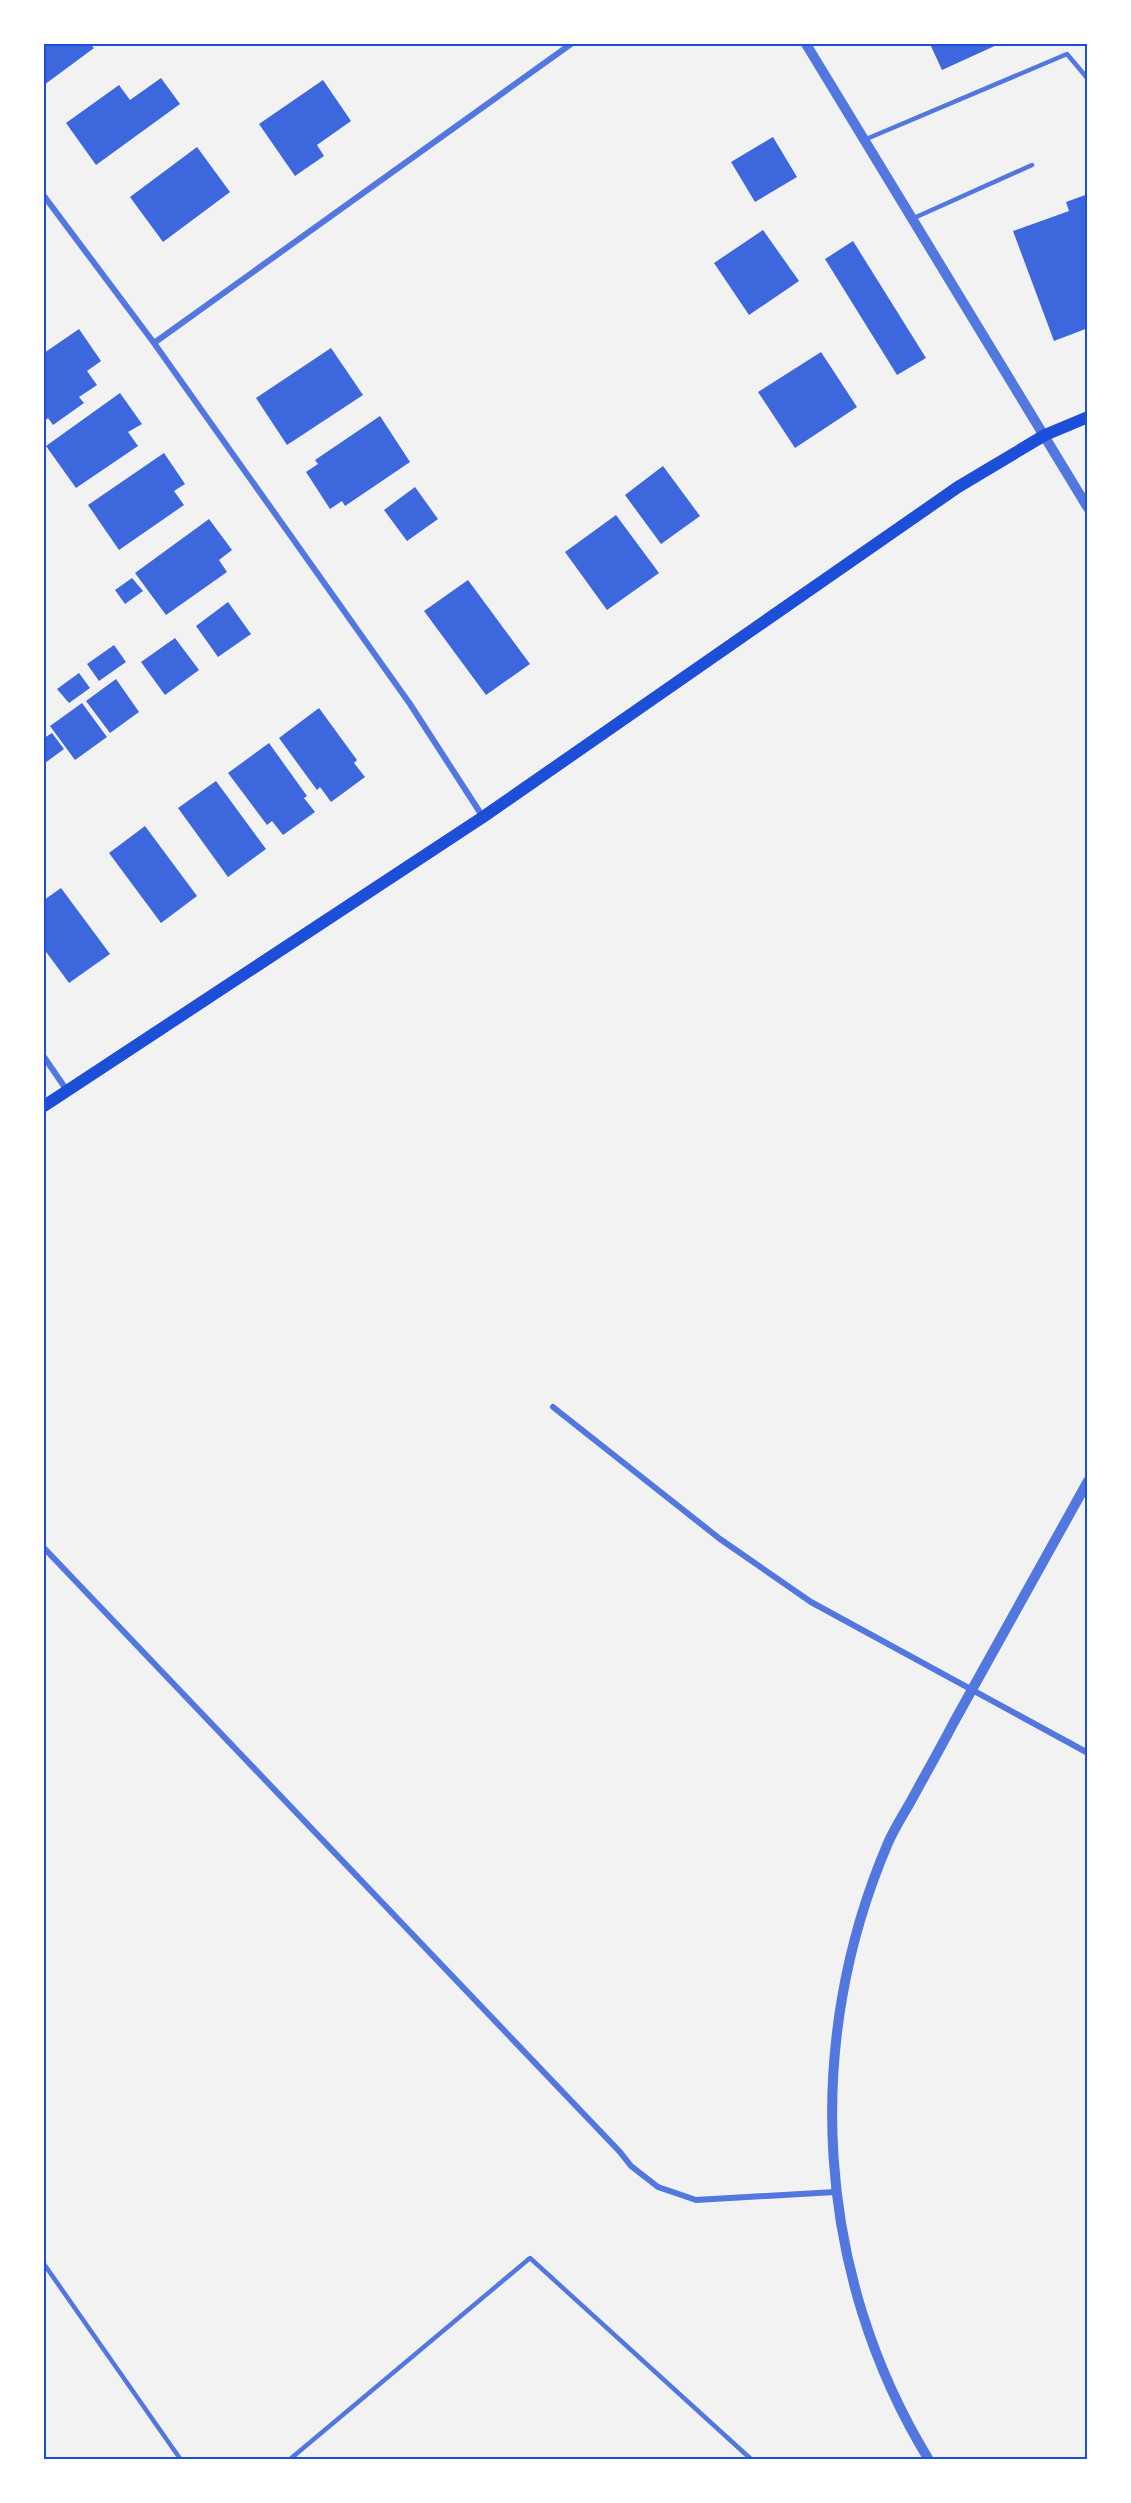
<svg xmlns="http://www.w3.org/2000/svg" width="1131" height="2503" font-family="'Nunito Sans',sans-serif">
  <rect width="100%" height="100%" fill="#f2f2f2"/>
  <path fill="#3d67dc" d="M44,44H90L94,48L44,85Z
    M930,44H999L942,70Z
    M161,78L180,104L96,165L66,123L119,85L130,100Z
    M323,80L351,121L317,145L324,156L295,176L259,124Z
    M773,137L797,177L755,202L731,162Z
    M197,147L230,192L163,242L130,197Z
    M1088,194V328L1054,341L1013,231L1069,211L1066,202Z
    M763,230L799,281L749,315L714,263Z
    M853,241L926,358L897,375L825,259Z
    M79,329L101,361L87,371L97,385L79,397L84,403L53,425L48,418L44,422V353Z
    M331,348L363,395L287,445L256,398Z
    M821,352L857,407L795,448L758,392Z
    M120,393L142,424L128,432L138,446L76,488L46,446Z
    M380,416L410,462L345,506L342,501L330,509L306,472L318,464L315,460Z
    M164,453L185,484L174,491L184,505L119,550L88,505Z
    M663,466L700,516L661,544L625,495Z
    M415,487L438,519L407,541L384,510Z
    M616,515L659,573L607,610L565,552Z
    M209,519L232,550L219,560L227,572L166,615L135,573Z
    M132,578L143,591L125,604L115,590Z
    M468,580L530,664L486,695L424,611Z
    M228,602L251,634L218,657L196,626Z
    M175,638L199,670L165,695L141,662Z
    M114,645L126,662L99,681L87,664Z
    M79,673L90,688L69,703L57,689Z
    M116,679L139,712L110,733L86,701Z
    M82,703L107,737L75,760L50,726Z
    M319,708L357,760L354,763L365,777L331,802L320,787L317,790L279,738Z
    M52,733L64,749L45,763L44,738Z
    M269,743L307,796L304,798L315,812L283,835L272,821L267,825L228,773Z
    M216,781L266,849L228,877L178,808Z
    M145,826L197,896L161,923L109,853Z
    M61,888L110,954L69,983L44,949V900Z"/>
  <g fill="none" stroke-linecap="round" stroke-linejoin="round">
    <path stroke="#5277de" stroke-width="4.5" d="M864,140L1067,54L1088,79
      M914,218L1032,165
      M44,2264L181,2460
      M289,2460L530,2258L752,2460"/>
    <path stroke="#5277de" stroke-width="6" d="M44,196L154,343L410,704L483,817
      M154,343L571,44
      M44,1057L66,1089
      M553,1407L720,1539L811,1602L1088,1753
      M44,1548L620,2152L631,2166L658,2187L696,2200L835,2192"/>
    <path stroke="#5277de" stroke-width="10" d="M806,44L1088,508
      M929,2460C815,2274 802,2043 888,1843C894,1829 903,1815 911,1801C925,1775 940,1749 954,1722C999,1642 1043,1561 1088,1481"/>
    <path stroke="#1d4ed8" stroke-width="12" d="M44,1106L483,817L958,487L1045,435L1088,417"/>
  </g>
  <rect width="1131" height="2503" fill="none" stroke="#ffffff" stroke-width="90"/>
  <rect x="45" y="45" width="1041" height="2413" fill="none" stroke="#1d4ed8" stroke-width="2"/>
</svg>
